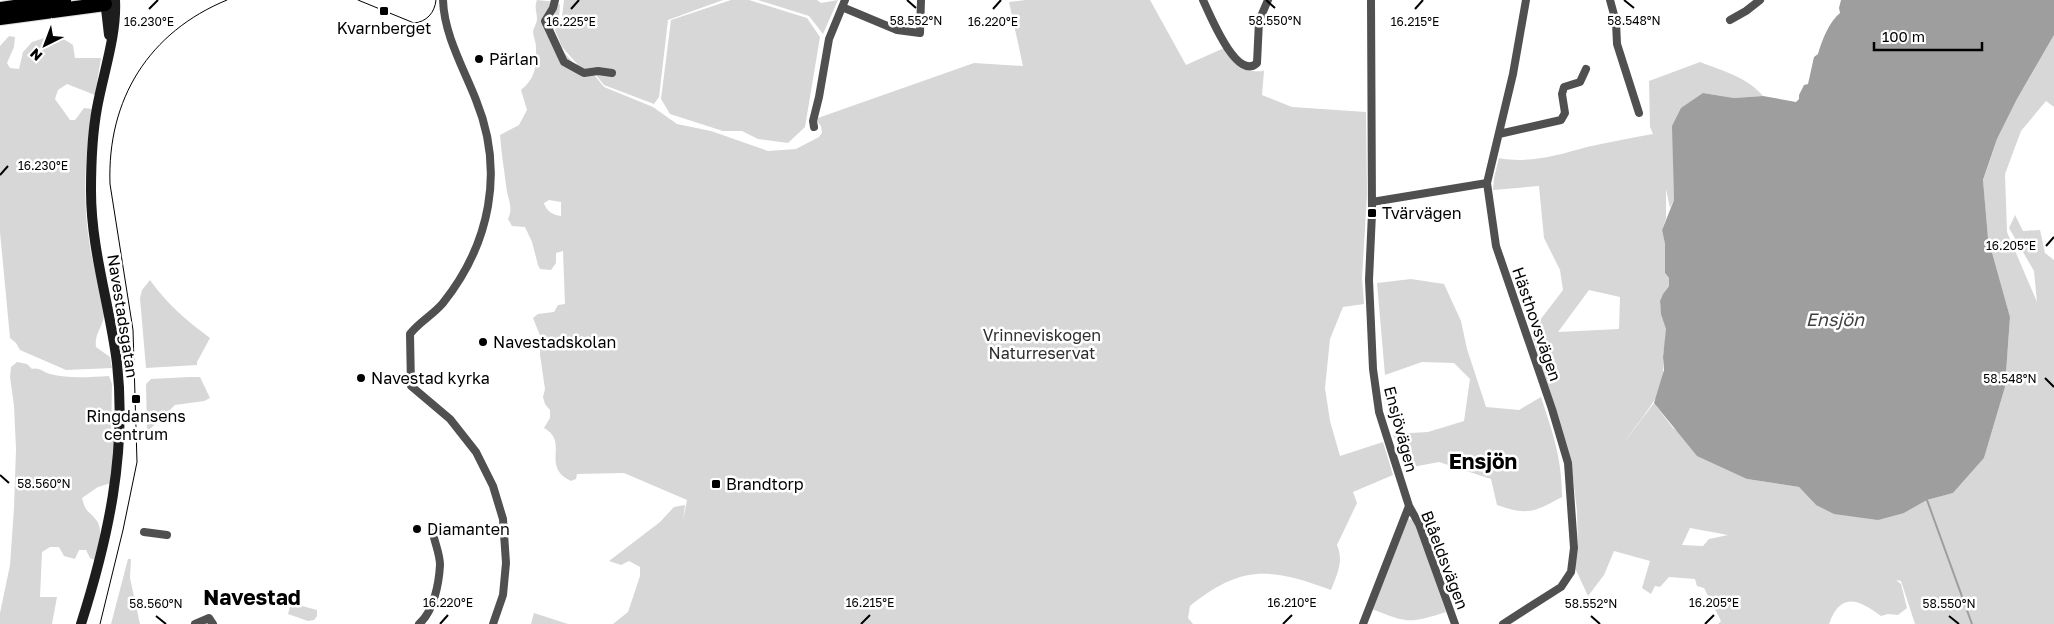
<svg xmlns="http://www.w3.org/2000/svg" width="2054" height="624" font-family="'Golos Text',sans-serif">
  <rect width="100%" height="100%" fill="#fff"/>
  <path fill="#d7d7d7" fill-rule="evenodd" d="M537,0L557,2L560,5L559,16L555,22L553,31L560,48L577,67L595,76L604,87L653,107L677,124L711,131L768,151L796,149L819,137L822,133L821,126L815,119L974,63L1023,66L1009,2L1026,0H1150L1186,65L1224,48C1238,65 1241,73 1264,71L1262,95L1292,107L1366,112L1367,195L1362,278L1364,304L1343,307L1330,339L1325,388L1330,421L1340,456L1383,442L1393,475L1353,492L1357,503L1337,545C1344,561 1337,575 1331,590C1271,568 1242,564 1190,606L1188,618L1193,624H613L628,612L640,576V567L629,561L621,565L609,561L660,522L674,507L685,505L683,520L687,500L624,473L577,474L576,479L571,481C540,467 570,442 544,428L550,418V410L545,404L543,397L545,389L540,355L541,338L533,318L538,314L554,312L558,305L565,304L563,251L556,253V263L551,270L540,269L538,265L532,242L525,227L512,226L508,219C514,207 507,198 506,185C504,168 501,151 500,135L519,125L527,110L521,90C537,77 536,65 536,47C536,42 533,36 533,31C534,27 537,23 537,19C537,12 534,8 537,0ZM549,200L561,202V216C553,215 546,211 544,203Z
    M564,0H723L668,20L659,97L654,104L604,85L596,75L579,66L562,47L555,30L557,23L562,17Z
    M731,0H749L807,18L820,37L805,127L788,143L758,139L742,131H723L670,114L661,99L671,20Z
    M758,0H817L821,3L838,0L823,34L809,16Z
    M2054,35V107L2046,101L2021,131L2005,174L2007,232L2037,302L2034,271L2009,228L2015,215L2023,231L2040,230L2045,253L2054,260V624H1915L1901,581L1896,580L1901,584L1907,608L1898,615L1888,614L1881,616C1859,600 1841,591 1829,624H1718L1721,621L1704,588L1697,586L1695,579L1669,577L1660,587L1655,586L1651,594L1642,588L1650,561L1614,551L1604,575L1588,596L1575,568L1578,550L1577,511L1571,461L1531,332L1563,290L1560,270L1544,238L1539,186L1493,190L1494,178L1499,158C1529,164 1558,155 1587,147C1609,142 1631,138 1653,134L1650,127L1649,81L1700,62C1723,71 1747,77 1763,96L1734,98L1703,93L1673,125L1674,200L1670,208L1666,189V218L1662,230L1665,244V273L1669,278V286C1653,305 1663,309 1666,328C1668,337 1664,347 1663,355C1663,367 1664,379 1660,390C1654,404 1634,428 1625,441L1654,403L1673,428L1747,479L1799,487L1816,505L1904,513L1927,500L1953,493L1984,458L2005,387L2010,317L1988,238L1983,181L1997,139L2017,99ZM1589,290L1620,297L1619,329L1558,332ZM1690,528L1728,535L1709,539L1703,546L1682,545Z
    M9,36L15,37L14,47L7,63L10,68L19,69L23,52L32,42L47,37L62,38L73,45L75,58H101L95,95L67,84L58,90L55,99L70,120H75L84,108L92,109C85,155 82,200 90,247C93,267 103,294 104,314C104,326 94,333 96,347L110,357L112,368L66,370L20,350L16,343L10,338L0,232V46Z
    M1411,279L1444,284L1461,321L1467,349L1486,407L1519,410L1541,397C1553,434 1562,458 1562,497C1534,512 1528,516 1497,505L1491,479L1439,462L1407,468L1393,434L1428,432L1464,421L1470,379L1454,363L1422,362L1385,375L1377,283Z
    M150,280C167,304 187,321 210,338L197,362V365L146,368L140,298L142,290Z
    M17,362L27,364L32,369C39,367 43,372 50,374C69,379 90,377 109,376L112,384L111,439L115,440L111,483L98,487L82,498C86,514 89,510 97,521C104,531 97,548 95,560L90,558L86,550H79L75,559L64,556L59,547H50L42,552L40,597H57L52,624H0V613L10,565L14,508L16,449L14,406L10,377L11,367Z
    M189,377H200L210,398L204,401L175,405L147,432L146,384L151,379Z
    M1408,519L1415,520L1446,612C1408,624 1408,623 1372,609Z
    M128,559H131L130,578L140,624H111Z
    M291,603L317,610V616L314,620L308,621L288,614Z
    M534,613L568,624H531Z"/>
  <path fill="#9e9e9e" d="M1841,0H2054V35L2017,99L1997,139L1983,180L1988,238L2010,317L2005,387L1984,458L1953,493L1927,500L1904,513L1878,520L1834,514L1816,505L1799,487L1747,479L1697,456L1654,403L1664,370L1663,357L1666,329L1661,314L1660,301L1663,294L1669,286V278L1665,273V244L1662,230L1674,200L1672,126L1681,108L1703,93L1734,98L1763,96L1796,102L1799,99V95L1804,85L1808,84L1814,57L1818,54C1822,40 1829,22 1840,13L1839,8Z"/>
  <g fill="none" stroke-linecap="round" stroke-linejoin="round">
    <path stroke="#9e9e9e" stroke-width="2" d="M1927,500L1972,624"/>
    <g stroke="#dbdbdb" stroke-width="16">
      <path id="highway" d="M0,9L64,0
        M0,18L105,4"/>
    </g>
    <path stroke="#505050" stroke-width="8" d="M443,0C444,35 464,69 476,100C505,171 490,244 443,303C433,315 419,322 410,334L411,386L450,419L476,452L493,486L503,519L506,563L503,595L493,624
      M555,0L553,8L545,21L564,62L584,73L598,71L612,73
      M1203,0C1210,15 1237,82 1257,63L1259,21L1268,0
      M1610,0L1616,22L1617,44L1639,113
      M842,7L897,30L920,33L921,0
      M1730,20L1746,11L1760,0
      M814,127L813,121L819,97L829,39L845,0
      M1499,134L1561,120L1565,113L1562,94L1564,87L1580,82L1586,69
      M1372,202L1487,183
      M1409,506L1419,524L1455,624
      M144,532L167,535
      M195,624L209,618L213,624
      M419,624C434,611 439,583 440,565C440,554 435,544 433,533
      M1363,624L1409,506L1379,412L1373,369L1369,280L1372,213L1371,0
      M1503,624L1561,587L1571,572L1574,548L1568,463L1552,409L1496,246L1487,183L1513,74L1526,0"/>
    <path stroke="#1d1d1d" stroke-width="10" d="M105,0L109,35
      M81,624C108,539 127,453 117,363C110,306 91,250 91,191C91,164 92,135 97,108C103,74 117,35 115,0"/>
    <use href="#highway" stroke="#000" stroke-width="14"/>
    <path stroke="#000" stroke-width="1" d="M358,0L414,23C426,22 435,13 436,0
      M100,624L123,530L137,462L133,330L110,184C107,99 149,32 227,0"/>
  </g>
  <path fill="none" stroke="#000" stroke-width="2" d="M907,0L916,8M1266,0L1275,8M1624,0L1634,8M149,9L158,0M571,9L579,0M993,9L1001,0M1415,9L1423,0M0,175L8,166M2046,246L2054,237M2045,378L2054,387M0,475L9,483M156,616L166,624M1591,616L1600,624M1949,616L1959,624M440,624L448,615M861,624L870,615M1283,624L1292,615M1705,624L1714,615"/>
  <g fill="#000" stroke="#fff" stroke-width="2">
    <rect x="379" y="6" width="10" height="10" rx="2.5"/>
    <circle cx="479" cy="59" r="5"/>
    <rect x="1367" y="208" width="10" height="10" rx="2.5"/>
    <circle cx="483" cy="342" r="5"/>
    <circle cx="361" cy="378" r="5"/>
    <rect x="131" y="394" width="10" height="10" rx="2.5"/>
    <rect x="711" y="479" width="10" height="10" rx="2.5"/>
    <circle cx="417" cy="529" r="5"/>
  </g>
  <g text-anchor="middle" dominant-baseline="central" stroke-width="5" stroke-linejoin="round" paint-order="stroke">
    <g font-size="16" fill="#000" stroke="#fff" text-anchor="start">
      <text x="384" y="28" text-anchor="middle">Kvarnberget</text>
      <text x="489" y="59">Pärlan</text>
      <text x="1382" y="213">Tvärvägen</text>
      <text x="493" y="342">Navestadskolan</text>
      <text x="371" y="378">Navestad kyrka</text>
      <text x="136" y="416" text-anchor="middle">Ringdansens<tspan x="136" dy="18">centrum</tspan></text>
      <text x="726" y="484">Brandtorp</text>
      <text x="427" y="529">Diamanten</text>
    </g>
    <g font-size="16" fill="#000" stroke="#fff">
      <text transform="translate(123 316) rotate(81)">Navestadsgatan</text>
      <text transform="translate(1537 324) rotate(71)">Hästhovsvägen</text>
      <text transform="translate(1401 429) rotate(75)">Ensjövägen</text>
      <text transform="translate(1445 560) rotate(69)">Blåeldsvägen</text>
    </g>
    <g font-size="16" fill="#2e2e2e" stroke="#fff">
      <text x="1042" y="335">Vrinneviskogen<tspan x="1042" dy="18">Naturreservat</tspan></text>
    </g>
    <g font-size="18" font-style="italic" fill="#3f3f3f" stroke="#fff">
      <text x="1835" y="319">Ensjön</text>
    </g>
    <g font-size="21" font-weight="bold" fill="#000" stroke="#fff">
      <text x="1483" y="461">Ensjön</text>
      <text x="252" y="597">Navestad</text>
    </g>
  </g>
  <g font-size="12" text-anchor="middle" fill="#000" stroke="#fff" stroke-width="5" stroke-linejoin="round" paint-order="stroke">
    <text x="916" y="25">58.552°N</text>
    <text x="1275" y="25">58.550°N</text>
    <text x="1634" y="25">58.548°N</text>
    <text x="149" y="26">16.230°E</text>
    <text x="571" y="26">16.225°E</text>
    <text x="993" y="26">16.220°E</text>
    <text x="1415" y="26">16.215°E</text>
    <text x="43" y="170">16.230°E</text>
    <text x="2011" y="250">16.205°E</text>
    <text x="2010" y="383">58.548°N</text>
    <text x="44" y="488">58.560°N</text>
    <text x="448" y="607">16.220°E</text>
    <text x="870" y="607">16.215°E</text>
    <text x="1292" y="607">16.210°E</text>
    <text x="1714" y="607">16.205°E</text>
    <text x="156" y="608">58.560°N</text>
    <text x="1591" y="608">58.552°N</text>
    <text x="1949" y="608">58.550°N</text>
  </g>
  <g transform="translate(45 45) rotate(222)" stroke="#ffffff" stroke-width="4" paint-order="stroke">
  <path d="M0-4L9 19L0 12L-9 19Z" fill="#000000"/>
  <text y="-8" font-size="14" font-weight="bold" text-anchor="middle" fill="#000000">N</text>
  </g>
  <path d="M1874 42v8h108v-8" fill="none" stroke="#000000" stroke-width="2.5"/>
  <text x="1882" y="42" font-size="15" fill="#000000" stroke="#ffffff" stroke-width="4" paint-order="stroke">100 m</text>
</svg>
